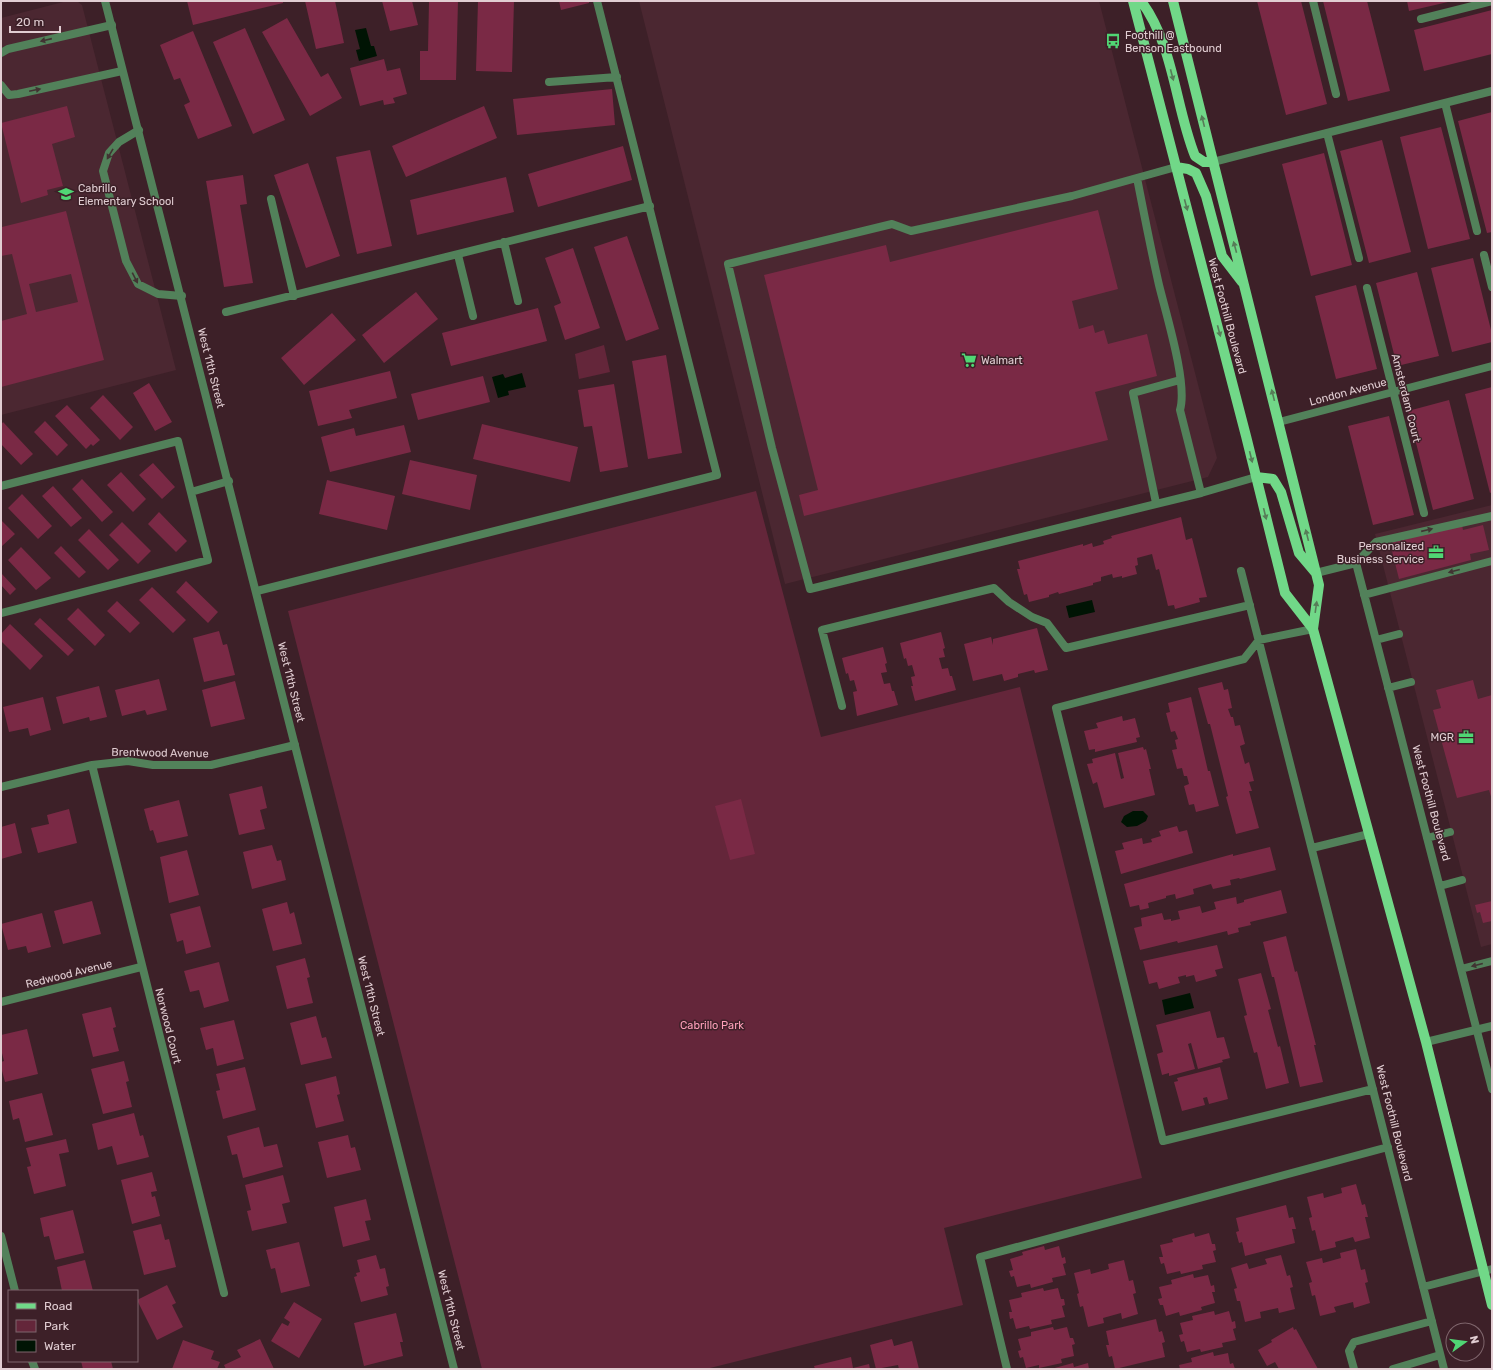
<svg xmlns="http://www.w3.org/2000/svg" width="1493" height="1370" font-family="Rubik,sans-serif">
  <rect width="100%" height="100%" fill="#3d2028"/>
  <path fill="#4b2731" d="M67,1L78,2L82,5L176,370L1,415V18Z
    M639,1H1099L1217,458L1208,477L785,584Z
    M1492,505V944L1481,947L1375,534Z"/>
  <path fill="#64263a" d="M604,345L610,372L579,379L575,354Z
    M756,491L821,737L1020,687L1142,1178L944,1228L963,1305L706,1369H482L288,611Z"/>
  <path fill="#001404" d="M366,28L371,46H374L377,56L359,61L356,50L360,49L355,30Z
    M522,373L526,387L508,391L509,395L498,398L492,377L503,374L505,378Z
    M1092,600L1095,612L1069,618L1066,606Z
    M1133,811H1143L1148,816L1146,821L1137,826L1127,827L1121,822L1124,816Z
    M1190,993L1194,1008L1165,1015L1162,1000Z"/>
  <path fill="#7a2945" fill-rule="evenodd" d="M187,1H283V3L193,25Z
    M305,1H335L344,43L316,49Z
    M382,1H412L418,25L390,31Z
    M429,1H458L456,80H420V51H428Z
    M478,1H514L512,72L476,71Z
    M559,1H589V3L561,10Z
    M1257,1H1301L1327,104L1286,115Z
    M1323,1H1367L1390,91L1348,101Z
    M1407,1H1448V2L1409,11Z
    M1492,10V54L1424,71L1414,30Z
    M287,18L321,77L328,73L342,98L310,116L262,32Z
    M245,28L285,120L253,134L213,42Z
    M193,31L232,126L198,139L184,105L190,102L180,78L174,80L160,45Z
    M384,59L387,71L400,68L407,94L393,98L395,103L384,105L383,100L360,106L350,68Z
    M612,89L615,125L517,135L513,99Z
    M67,106L75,137L52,144L63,186L47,190L48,195L21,203L1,123Z
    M484,106L497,138L406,177L392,146Z
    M1492,112V232L1487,233L1458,121Z
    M1441,127L1470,239L1428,249L1400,137Z
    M1382,140L1411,252L1369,263L1340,151Z
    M623,146L632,180L538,207L528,174Z
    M370,150L392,246L357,254L336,157Z
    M1324,153L1352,265L1311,276L1282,164Z
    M308,163L340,256L306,268L274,175Z
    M243,175L247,204L240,205L253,283L224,287L206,181Z
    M506,177L514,212L417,235L410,200Z
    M1098,210L1118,289L1072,301L1079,329L1093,325L1095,333L1104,330L1108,344L1147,334L1157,376L1095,392L1108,440L804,516L799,495L818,490L764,275L886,245L890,262Z
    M66,211L104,360L1,387V321L27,314L12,254L1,256V224L2,227ZM71,274L78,302L36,312L29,284Z
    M627,236L659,329L626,341L594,247Z
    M573,248L600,328L565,340L554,306L561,303L545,258Z
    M1473,258L1492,334V342L1452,352L1431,268Z
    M1417,272L1439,356L1397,366L1376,283Z
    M1356,285L1377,369L1336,379L1315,296Z
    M416,292L438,319L384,363L362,335Z
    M538,308L547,341L451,366L442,333Z
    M332,313L356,340L304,385L281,358Z
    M666,355L682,453L648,459L632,361Z
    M390,371L397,398L349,410L352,418L318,426L309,391Z
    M483,376L490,402L418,420L411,394Z
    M149,383L172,422L155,431L133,393Z
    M614,384L628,467L600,472L592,426L584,427L578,390Z
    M1492,387V492L1490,493L1465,394Z
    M103,395L133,427L120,440L90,408Z
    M1449,400L1474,499L1433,510L1408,411Z
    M67,405L100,440L93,446L91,444L86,449L55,416Z
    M1389,416L1414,515L1373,525L1348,426Z
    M45,421L68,445L57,456L34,432Z
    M3,422L33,454L21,465L1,444V425Z
    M482,424L578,447L570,482L473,459Z
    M404,425L411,452L330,472L321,437L354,428L356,436Z
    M410,460L477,475L470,510L402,494Z
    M153,463L175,487L162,499L139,475Z
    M121,472L146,499L133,512L107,485Z
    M82,479L113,512L102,522L72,489Z
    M327,480L395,496L387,530L319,514Z
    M53,486L82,518L71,527L42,496Z
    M22,494L52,526L38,539L8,508Z
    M159,512L187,541L176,552L148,524Z
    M1181,517L1186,540L1192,538L1207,597L1199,598L1200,602L1175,609L1174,605L1168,606L1159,569L1156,570L1152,554L1137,558L1138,565L1135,566L1137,574L1122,578V576L1113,578L1112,574L1101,577V581L1093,583V585L1059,594L1058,592L1049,595V597L1029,602L1027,594L1024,595L1017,569H1020L1018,561L1083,544V546L1092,543L1093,547L1104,544L1103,541L1112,538L1111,536Z
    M1,520L15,534L1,547Z
    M122,522L151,551L138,564L109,535Z
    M1462,525L1463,530L1483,525L1489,550L1470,554L1471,560L1399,579L1390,543Z
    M89,529L119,560L108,570L78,540Z
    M61,546L86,572L79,578L54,553Z
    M21,547L51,578L36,590L8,560Z
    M1,573L16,589L10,595L1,585Z
    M186,581L218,612L208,623L176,592Z
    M152,587L186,620L173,633L139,600Z
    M117,601L140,623L130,633L107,611Z
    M78,608L105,635L95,646L67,619Z
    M40,618L74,650L68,656L34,624Z
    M10,624L43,656L30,670L1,641V634Z
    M1037,628L1048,670L1035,673L1034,670L1018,674V677L1004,681L1002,674L973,681L964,644L991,637L993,645V639Z
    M219,631L223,645L227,644L235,675L204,682L193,638Z
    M941,632L945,648L943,649L945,657L939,658L942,669L948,668L950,676H952L956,690L915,701L911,686H913L911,677L915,676L912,665L908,666L906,658L904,659L900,643Z
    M883,647L887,663L885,664L887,672L881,673L884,684L890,683L892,691H894L898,705L857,716L853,692L857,691L854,680L850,681L848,673L846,674L842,658Z
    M159,679L167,710L147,715L145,710L122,716L115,690Z
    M1473,680L1478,699L1492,695V800L1489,790L1457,798L1433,710L1441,708L1436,690Z
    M235,681L245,719L211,727L202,690Z
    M1222,682L1224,690L1228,689L1232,708L1228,709L1231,717H1233L1235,726L1240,725L1245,744L1240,746L1245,764L1249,762L1254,781L1249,782L1252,791H1249L1259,828L1236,834L1226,797L1228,796L1210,724H1208L1198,688Z
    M99,686L107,717L90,721L89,717L63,724L56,697Z
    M43,697L51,730L30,736L28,728L9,732L3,707Z
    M1191,697L1208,771H1210L1219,806L1196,812L1194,804L1189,805L1184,786L1189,784L1187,776H1184L1182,768L1177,769L1172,750L1177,749L1175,740L1178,739L1175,731L1171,732L1166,713L1170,712L1168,703Z
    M1122,716L1123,721L1135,718L1140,737L1136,738L1137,742L1095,752V749L1089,750L1084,731L1098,728L1096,723Z
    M1143,747L1144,750L1146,749L1151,769H1149L1155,795L1104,808L1097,782L1093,784L1087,764L1093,763L1092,759L1115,753L1121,779L1124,778L1118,753Z
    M262,786L267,808L260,810L265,829L239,835L229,794Z
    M741,799L755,854L730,860L715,806Z
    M179,800L188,836L157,843L153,830L150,831L144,809Z
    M69,809L77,843L38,853L31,828L49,824L47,815Z
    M15,823L22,853L1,859V827Z
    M1177,826L1179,832L1187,830L1193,853L1121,874L1115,851L1124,849L1122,843L1142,838L1143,844L1152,842L1151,839L1161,836L1159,831Z
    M272,845L277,861L281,860L286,880L252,889L243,852Z
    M1270,847L1276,870L1240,879L1239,878L1230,880L1231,885L1213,889L1211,884L1193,889L1194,894L1176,899L1175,894L1166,896V898L1148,903L1149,908L1140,910L1139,905L1130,907L1124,884L1233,854V856Z
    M187,850L199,895L169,903L160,857Z
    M1281,890L1287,913L1250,922L1251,925L1238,928L1239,932L1228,935L1227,931L1178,943L1177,941L1140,950L1134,928L1142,926L1141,918L1162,913L1164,920L1171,919V921L1180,919L1178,911L1200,906L1202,913L1216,909L1214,902L1236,897L1237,904L1244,902V900Z
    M92,901L101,934L63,944L54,911Z
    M1492,901V921L1483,923L1480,912L1477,913L1475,905Z
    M287,902L290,914L294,912L302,944L273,951L262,909Z
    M200,906L211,947L186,954L183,940L177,942L170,914Z
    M42,913L51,947L28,953L26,946L8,950L1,924Z
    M1286,936L1295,972L1297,971L1316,1045H1314L1323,1082L1300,1087L1274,977H1272L1263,942Z
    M1217,945L1223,968L1215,970L1217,976L1196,982L1194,975L1186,977V975L1178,977L1180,983L1159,989L1157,982L1149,984L1143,961Z
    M305,958L310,977L307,978L313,1003L287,1009L276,966Z
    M219,962L229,1001L204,1008L199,990L190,992L184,971Z
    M1261,973L1271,1009L1268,1010L1278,1047L1280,1046L1289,1083L1266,1089L1257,1052L1254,1053L1244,1016L1247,1015L1238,979Z
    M111,1007L116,1027L113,1028L119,1051L93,1057L82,1014Z
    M1210,1011L1217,1038L1224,1037L1230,1058L1222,1060L1223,1062L1198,1069L1191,1043L1188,1044L1195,1069L1169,1076V1073L1162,1075L1157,1054L1163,1052L1156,1025Z
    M316,1016L322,1038L326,1037L332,1058L301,1065L290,1023Z
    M234,1020L244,1059L217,1066L213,1048L206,1050L200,1028Z
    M27,1029L38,1074L5,1082L1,1067V1062L4,1061L1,1049V1035Z
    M124,1061L129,1081L126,1082L132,1107L103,1114L91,1069Z
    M245,1067L256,1110L223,1119L216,1091L220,1090L216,1074Z
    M1220,1067L1228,1099L1209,1104L1207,1097L1203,1098L1205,1105L1182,1111L1174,1082L1178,1081L1177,1078Z
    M336,1076L340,1094L337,1095L344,1121L316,1128L305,1084Z
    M42,1093L53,1135L25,1142L19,1118L13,1120L9,1101Z
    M134,1113L140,1136L143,1135L149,1157L117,1165L112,1146L98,1150L92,1124Z
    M259,1127L264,1147L277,1144L283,1167L243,1178L237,1154L232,1155L227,1136Z
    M348,1135L351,1148L355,1147L361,1170L327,1178L318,1142Z
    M66,1139L69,1152L59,1154L66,1186L34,1194L27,1167L31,1166L26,1148Z
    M152,1172L157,1191L151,1192L152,1197L155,1196L160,1216L132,1224L121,1180Z
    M283,1175L290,1202L282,1204L287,1223L252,1231L247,1211L251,1210L245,1185Z
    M1356,1184L1362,1205L1365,1204L1368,1217H1365L1370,1238L1355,1242L1353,1237L1335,1242L1336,1247L1320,1251L1315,1230L1312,1231L1309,1218L1312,1217L1307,1197L1323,1193L1324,1198L1342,1193L1341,1188Z
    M366,1199L371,1220L365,1221L370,1240L343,1247L334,1207Z
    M1286,1205L1289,1218L1293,1217L1296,1229H1292L1295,1243L1245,1256L1242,1242L1239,1243L1236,1232L1239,1231L1236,1218Z
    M73,1210L84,1253L55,1260L49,1236L44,1237L40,1218Z
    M161,1224L165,1240L169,1239L176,1267L144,1275L133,1231Z
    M1194,1233L1195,1237L1209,1233L1212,1244H1215L1216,1250L1213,1251L1216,1262L1202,1265L1203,1269L1181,1274L1180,1271L1167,1274L1164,1263L1161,1264L1159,1257H1163L1160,1245L1173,1242L1172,1239Z
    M299,1242L310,1286L281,1293L275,1268L271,1269L266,1250Z
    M1044,1246L1045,1250L1059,1246L1062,1258L1065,1257L1066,1263L1063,1264L1066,1275L1052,1278L1053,1282L1031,1288L1030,1284L1017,1287L1014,1276L1011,1277L1009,1271L1013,1270L1010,1259L1023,1255L1022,1252Z
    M1356,1249L1361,1270L1365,1269L1368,1282L1365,1283L1370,1303L1354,1308L1353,1302L1334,1307L1336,1312L1320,1316L1315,1295L1312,1296L1309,1283L1312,1282L1306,1262L1322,1258L1323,1263L1341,1258L1340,1253Z
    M376,1255L380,1269L385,1268L389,1286L386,1287L388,1295L361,1302L354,1277L357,1276L356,1273L360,1272L357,1260Z
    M1281,1255L1287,1276L1290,1275L1293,1287L1290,1288L1295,1309L1279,1313L1278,1308L1260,1312L1261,1318L1245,1322L1240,1301H1237L1234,1289L1237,1288L1231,1268L1247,1263L1249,1269L1267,1264L1265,1259Z
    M85,1260L93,1291H62L57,1267Z
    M1124,1260L1129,1281L1133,1280L1136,1293L1133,1294L1138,1314L1122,1319L1121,1313L1103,1318L1104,1323L1088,1327L1083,1306L1080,1307L1077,1294L1079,1293L1074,1273L1090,1269L1091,1274L1109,1269L1108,1264Z
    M1193,1274L1194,1278L1208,1275L1211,1286L1214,1285L1215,1292H1212L1215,1303L1201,1307L1202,1310L1180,1316L1179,1312L1166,1316L1163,1305H1160L1158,1299L1162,1298L1159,1287L1172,1284L1171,1280Z
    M167,1285L176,1303L172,1305L183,1327L157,1340L137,1300Z
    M1043,1288L1044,1291L1058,1288L1061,1299H1064L1065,1305L1062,1306L1065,1317L1051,1320L1052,1324L1030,1329L1029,1326L1016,1329L1013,1318L1010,1319L1009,1312H1012L1009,1300L1022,1297L1021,1293Z
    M294,1302L322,1319L299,1358L271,1341L282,1323L288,1326L290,1322L284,1318Z
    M1214,1311L1215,1315L1229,1311L1232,1322L1235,1321L1236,1328L1233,1329L1236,1340L1222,1343L1223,1347L1201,1352L1200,1349L1187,1352L1184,1341L1181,1342L1179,1335L1183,1334L1180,1323L1193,1320L1192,1316Z
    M396,1313L403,1342H400L403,1356L364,1366L354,1323Z
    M1156,1319L1159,1332L1162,1331L1165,1342L1162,1343L1165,1357L1115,1369L1112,1356L1109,1357L1106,1345H1109L1106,1331Z
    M1053,1327L1054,1330L1067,1327L1070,1338H1073L1075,1344L1072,1345L1074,1356L1061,1359L1062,1363L1039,1368V1365L1026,1368L1023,1357L1020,1358L1018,1351L1021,1350L1018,1339L1031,1336V1332Z
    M1293,1327L1294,1330L1296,1329L1318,1369H1279L1275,1362L1267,1366L1258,1350L1272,1342L1271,1340Z
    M260,1339L274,1369H226L224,1365L241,1357L237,1350Z
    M892,1339L894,1346L912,1341L919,1369H899L898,1365L876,1369L870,1345Z
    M183,1340L214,1351L211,1359L220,1362L217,1369H172Z
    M1213,1352L1214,1356L1228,1353L1230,1364L1233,1363L1235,1369H1180L1179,1365L1192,1362L1191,1358Z
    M851,1357L853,1368L869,1364L870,1369H815L814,1366Z
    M81,1361H111L113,1369H83Z
    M1073,1363L1074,1367L1088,1363L1089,1369H1051Z"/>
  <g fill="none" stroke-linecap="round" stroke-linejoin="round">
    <path stroke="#52815a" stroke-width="8" d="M1313,1L1336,94
      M1421,19L1492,1
      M1,53L8,49L112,25
      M549,82L617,77
      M1,85L9,95L18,94L122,71
      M139,130L119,142L109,153L103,171L126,261L138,284L158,294L182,296
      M1176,167L1072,196L911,231L892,224L728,264L772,448L810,589L1201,493
      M1137,178C1144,214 1151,250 1159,285C1166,314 1188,384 1180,410L1201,493L1256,477
      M271,199L294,296
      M504,242L518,301
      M458,255L473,316
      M226,312L650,206
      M1,486L178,441L208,560L1,613
      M191,492L229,481
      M1156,503L1133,393L1180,380
      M1356,563L1376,542L1492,516
      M1241,571L1444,1369
      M1316,573L1356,563L1492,1089
      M257,591L717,475L597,1
      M1364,595L1492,561
      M1313,629L1259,640L1244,659L1240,660L1056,708L1163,1141L1373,1089
      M1376,640L1399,634
      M1388,688L1411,682
      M842,706L822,630L994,588L1009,602L1032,617L1047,623L1066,648L1250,605
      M1427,838L1450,832
      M1312,848L1369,834
      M1440,886L1462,880
      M1461,969L1492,961
      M1423,1287L1492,1269
      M1007,1369L980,1257L1388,1147
      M1354,1369L1349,1351L1354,1342L1432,1321
      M1393,1369L1440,1355"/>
    <path stroke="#52815a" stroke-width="8" d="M1445,103L1477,231
      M1327,133L1359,258
      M1213,162L1492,91
      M1484,255L1492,287
      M1367,288L1424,513
      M1279,422L1492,366
      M92,765L224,1293
      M1,787L92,765L128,761L153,765H211L295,745
      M1,1002L141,967
      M1426,1042L1492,1026
      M1,1236L15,1291
      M32,1361L35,1369"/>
    <path stroke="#52815a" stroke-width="8" d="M105,1L454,1369"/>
    <path stroke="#71d888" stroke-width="10" d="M1133,1L1246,436L1285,593L1313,629
      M1141,1C1174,45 1175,106 1195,156L1204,162H1213
      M1173,1L1319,585L1313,629L1426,1042L1492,1305
      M1176,167L1188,169L1196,173L1206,196L1222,256L1242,282
      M1256,477L1273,479L1281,492L1299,553L1315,572"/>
  </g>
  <defs><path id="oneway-solid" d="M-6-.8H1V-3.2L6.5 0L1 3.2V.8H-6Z"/></defs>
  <g fill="#413332">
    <use href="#oneway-solid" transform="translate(46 40) rotate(167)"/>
    <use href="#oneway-solid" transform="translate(35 90) rotate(-12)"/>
    <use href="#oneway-solid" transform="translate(110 154) rotate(120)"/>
    <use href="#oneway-solid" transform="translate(135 278) rotate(63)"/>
    <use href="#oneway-solid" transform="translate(1427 530) rotate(-13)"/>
    <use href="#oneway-solid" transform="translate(1454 571) rotate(165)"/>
    <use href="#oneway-solid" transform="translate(1477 965) rotate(166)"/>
  </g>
  <g fill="#577c58">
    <use href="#oneway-solid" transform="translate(1172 75) rotate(75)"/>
    <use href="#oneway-solid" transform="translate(1203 121) rotate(-104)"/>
    <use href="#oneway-solid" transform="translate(1186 205) rotate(75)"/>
    <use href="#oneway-solid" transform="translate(1235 247) rotate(-105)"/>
    <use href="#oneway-solid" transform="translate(1219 331) rotate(75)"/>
    <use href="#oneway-solid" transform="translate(1273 395) rotate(-104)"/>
    <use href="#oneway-solid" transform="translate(1251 457) rotate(76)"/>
    <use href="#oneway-solid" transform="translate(1265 514) rotate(76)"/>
    <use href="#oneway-solid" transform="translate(1307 535) rotate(-104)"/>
    <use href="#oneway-solid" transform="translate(1316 607) rotate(-82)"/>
  </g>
  <defs>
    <g id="bus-bare" transform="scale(1.2)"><path d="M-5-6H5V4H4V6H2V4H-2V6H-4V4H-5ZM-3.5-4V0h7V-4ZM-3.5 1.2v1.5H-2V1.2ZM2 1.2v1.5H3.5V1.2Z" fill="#50d674" stroke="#3d2028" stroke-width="2.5" paint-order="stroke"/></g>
    <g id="school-bare" transform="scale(1.2)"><path d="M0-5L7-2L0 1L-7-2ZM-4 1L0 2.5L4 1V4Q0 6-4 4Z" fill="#50d674" stroke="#3d2028" stroke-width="2.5" paint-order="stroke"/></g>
    <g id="supermarket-bare" transform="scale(1.2)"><path d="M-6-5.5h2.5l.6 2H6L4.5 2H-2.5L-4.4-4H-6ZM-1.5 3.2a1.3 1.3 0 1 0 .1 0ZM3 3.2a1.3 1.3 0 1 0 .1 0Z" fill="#50d674" stroke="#3d2028" stroke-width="2.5" paint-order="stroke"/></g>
    <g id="office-bare" transform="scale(1.2)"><path d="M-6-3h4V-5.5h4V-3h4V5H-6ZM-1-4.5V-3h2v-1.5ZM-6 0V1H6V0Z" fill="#50d674" stroke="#3d2028" stroke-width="2.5" paint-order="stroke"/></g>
  </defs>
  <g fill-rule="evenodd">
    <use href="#bus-bare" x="1113" y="41"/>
    <use href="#school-bare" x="66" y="194"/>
    <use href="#supermarket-bare" x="969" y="360"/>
    <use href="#office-bare" x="1436" y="552"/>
    <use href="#office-bare" x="1466" y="737"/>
  </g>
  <g text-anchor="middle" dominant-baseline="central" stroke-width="3" stroke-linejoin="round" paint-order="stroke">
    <g font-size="11" fill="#e1cdd2" stroke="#3d2028" text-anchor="start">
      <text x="1125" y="35">Foothill @<tspan x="1125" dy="13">Benson Eastbound</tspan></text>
      <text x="78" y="188">Cabrillo<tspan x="78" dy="13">Elementary School</tspan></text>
      <text x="981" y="360">Walmart</text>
      <text x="1424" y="546" text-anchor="end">Personalized<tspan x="1424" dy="13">Business Service</tspan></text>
      <text x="1454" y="737" text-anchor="end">MGR</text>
    </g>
    <g font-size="11" fill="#e1cdd2" stroke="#3d2028">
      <text transform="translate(1227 316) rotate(75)">West Foothill Boulevard</text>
      <text transform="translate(211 368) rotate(76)">West 11th Street</text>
      <text transform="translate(1348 392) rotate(-15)">London Avenue</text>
      <text transform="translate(1406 398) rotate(76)">Amsterdam Court</text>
      <text transform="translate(291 682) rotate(76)">West 11th Street</text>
      <text transform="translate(160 753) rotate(1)">Brentwood Avenue</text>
      <text transform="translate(1431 803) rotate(75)">West Foothill Boulevard</text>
      <text transform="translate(69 974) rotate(-14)">Redwood Avenue</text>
      <text transform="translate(371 996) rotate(76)">West 11th Street</text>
      <text transform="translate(168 1026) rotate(76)">Norwood Court</text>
      <text transform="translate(1394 1123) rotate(76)">West Foothill Boulevard</text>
      <text transform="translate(451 1310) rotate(76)">West 11th Street</text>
    </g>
    <g font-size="11" fill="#fe9fb9" stroke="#3d2028">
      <text x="712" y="1025">Cabrillo Park</text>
    </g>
  </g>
  <rect width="1493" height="1370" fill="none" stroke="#e1cdd2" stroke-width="4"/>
  <rect x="8" y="1290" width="130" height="72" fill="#3d2028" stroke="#7f656c"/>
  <rect x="16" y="1303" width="20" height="6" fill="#71d888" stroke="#7f656c"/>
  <text x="44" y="1310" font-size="12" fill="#e1cdd2">Road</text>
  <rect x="16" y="1320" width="20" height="12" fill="#64263a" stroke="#7f656c"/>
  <text x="44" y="1330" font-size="12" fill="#e1cdd2">Park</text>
  <rect x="16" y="1340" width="20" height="12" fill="#001404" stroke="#7f656c"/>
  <text x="44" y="1350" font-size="12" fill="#e1cdd2">Water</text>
  <g transform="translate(1465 1342) rotate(76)"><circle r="19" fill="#3d2028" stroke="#7f656c"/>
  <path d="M0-3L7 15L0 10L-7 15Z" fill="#50d674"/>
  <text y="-6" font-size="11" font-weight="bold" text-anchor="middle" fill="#e1cdd2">N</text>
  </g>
  <path d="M10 26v6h50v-6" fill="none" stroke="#e1cdd2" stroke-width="2"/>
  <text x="16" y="26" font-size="12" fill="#e1cdd2" stroke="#3d2028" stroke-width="3" paint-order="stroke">20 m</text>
</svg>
